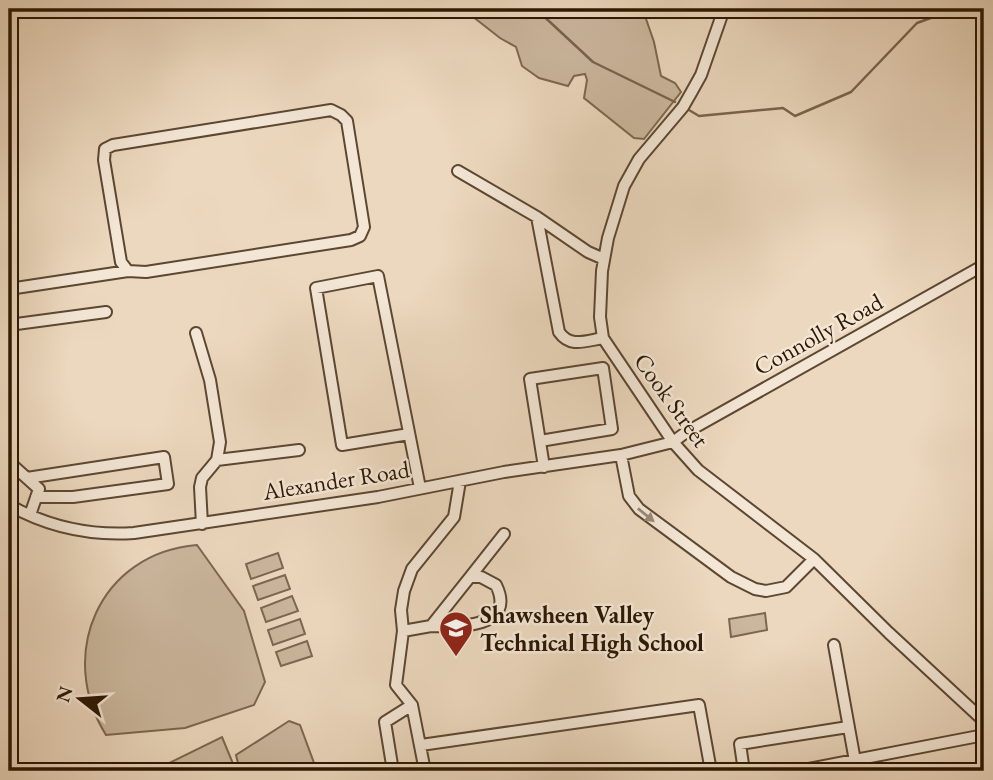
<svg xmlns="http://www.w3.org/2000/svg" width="993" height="780" font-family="'EB Garamond',serif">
  <rect width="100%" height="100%" fill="#ecd8be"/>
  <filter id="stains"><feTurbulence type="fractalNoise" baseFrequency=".00286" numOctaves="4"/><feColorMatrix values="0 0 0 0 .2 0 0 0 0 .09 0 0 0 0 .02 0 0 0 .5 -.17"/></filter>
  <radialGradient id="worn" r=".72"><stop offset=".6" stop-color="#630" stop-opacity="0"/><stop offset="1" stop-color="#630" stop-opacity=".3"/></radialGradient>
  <path fill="#cbb79e" stroke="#7c6750" stroke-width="2" d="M463,9H629L645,16L654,42L661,76L675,83L681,92L644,139L634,138L584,98L587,80L585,74L574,76L568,86L539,78L522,66L516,47L500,38Z
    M197,545L244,611L265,682L254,705L185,728L106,735C56,655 99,553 197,545Z
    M278,553L283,568L251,579L246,564Z
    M285,575L290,589L258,600L253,586Z
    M292,596L298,611L266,622L261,608Z
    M765,613L767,630L731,637L729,619Z
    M300,619L305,634L273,645L268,630Z
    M307,641L312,656L281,666L276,652Z
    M289,721L300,725L317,771H240L236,755Z
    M222,737L236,771H153Z"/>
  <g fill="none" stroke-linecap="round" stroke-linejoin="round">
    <path stroke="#78634d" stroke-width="2.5" d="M536,9L593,62L675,102
      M689,110L699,116L783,108L795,116L851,92L917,23L955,9"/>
    <g stroke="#5c4732" stroke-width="14">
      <path id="minor" d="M724,9L701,75L691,93L683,107L639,159L624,186L608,238L602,271L600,317L603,338L673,442L698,470L814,559L889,633L984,721
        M458,171L537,217L588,252L604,259
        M537,217L559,332C570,348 585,341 603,338
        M9,289L128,271L146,272L351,240L360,236L364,227L347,121L341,115L331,110L113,145L105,149L104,160L121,262L128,271
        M9,325L106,312
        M196,333L210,380L220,442L217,460L202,478L200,487L202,524
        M409,434L342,445L316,288L378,276L420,488
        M540,441L612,429L603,368L530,379L544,467
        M621,455L629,496L639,509L731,577L755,589L766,591L786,587L814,559
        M217,460L299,450
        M9,462L39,489L30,515
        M27,478L164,457L168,484L73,497H36
        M9,505C48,527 89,536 134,533L378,497L504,472L621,455L673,442L685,433L984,265
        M470,577L431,626C459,627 517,628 496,585L481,577H470L504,534
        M431,626L403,631L401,610L404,591L412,569L454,517L460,481
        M403,631L396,685L412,705L425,771
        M834,645L855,761
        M421,745L699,705L711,771
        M393,771L385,722L412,705
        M744,771L740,744L848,727
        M798,771L984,735"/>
    </g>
    <use href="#minor" stroke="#f3e6d5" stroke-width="10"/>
  </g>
  <defs><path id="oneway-solid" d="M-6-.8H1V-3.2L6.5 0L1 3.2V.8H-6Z" transform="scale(1.75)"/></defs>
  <use fill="#998976" href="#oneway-solid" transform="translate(646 515) rotate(39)"/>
  <defs>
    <g id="school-pin" transform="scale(1.75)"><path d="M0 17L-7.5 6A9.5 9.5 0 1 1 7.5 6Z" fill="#8f2418" stroke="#f3e6d5"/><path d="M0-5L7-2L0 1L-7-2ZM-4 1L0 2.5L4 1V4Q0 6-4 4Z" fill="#fff"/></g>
  </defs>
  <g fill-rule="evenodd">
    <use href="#school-pin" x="456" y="628"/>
  </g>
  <g text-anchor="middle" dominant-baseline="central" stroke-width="5" stroke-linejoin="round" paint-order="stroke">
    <g font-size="24" fill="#2c1703" stroke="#f3e6d5">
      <text transform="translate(818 334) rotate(-29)">Connolly Road</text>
      <text transform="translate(672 400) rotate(54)">Cook Street</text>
      <text transform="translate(336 480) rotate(-9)">Alexander Road</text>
    </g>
    <g font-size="24" font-weight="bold" fill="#2c1703" stroke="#f3e6d5" text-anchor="start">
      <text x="480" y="614">Shawsheen Valley<tspan x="480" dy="28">Technical High School</tspan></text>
    </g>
  </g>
  <rect width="993" height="780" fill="none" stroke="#ecd8be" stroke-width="35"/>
  <rect x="10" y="10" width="972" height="759" fill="none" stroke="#2c1703" stroke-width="3.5"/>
  <rect x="18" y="18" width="958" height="745" fill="none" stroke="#2c1703" stroke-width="2"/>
  <g transform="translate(80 699) rotate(287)" stroke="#f3e6d5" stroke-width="5" paint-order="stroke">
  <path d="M0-5L12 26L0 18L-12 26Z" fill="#2c1703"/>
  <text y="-10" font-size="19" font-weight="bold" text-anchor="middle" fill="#2c1703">N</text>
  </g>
  <rect width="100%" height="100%" filter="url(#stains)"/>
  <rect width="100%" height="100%" fill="url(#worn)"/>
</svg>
